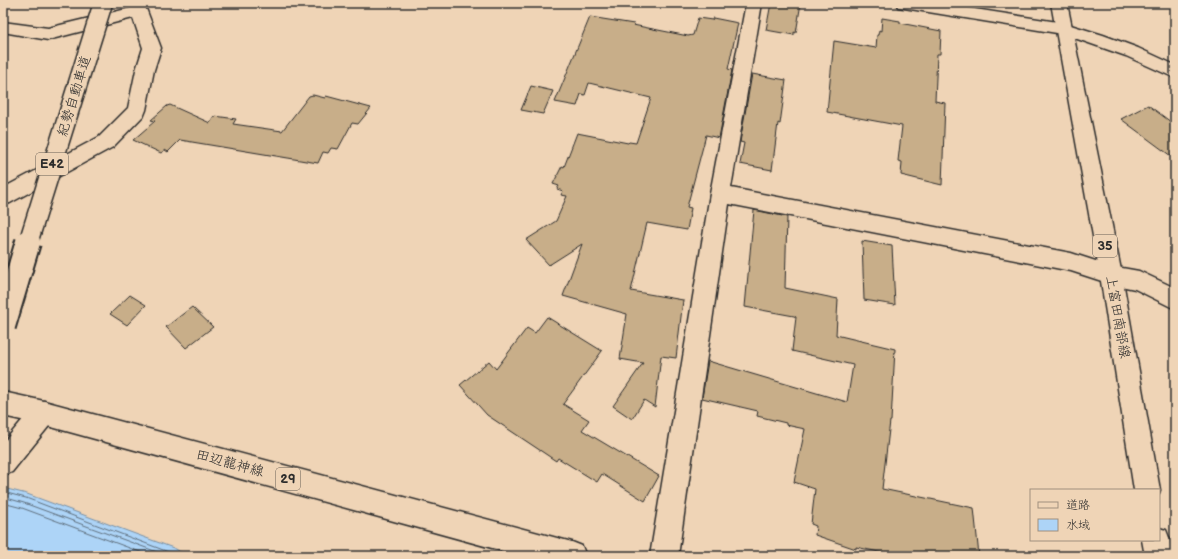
<svg xmlns="http://www.w3.org/2000/svg" width="1178" height="559" font-family="'Balsamiq Sans','Klee One',sans-serif">
  <rect width="100%" height="100%" fill="#efd4b6"/>
  <filter id="ink" filterUnits="userSpaceOnUse"><feTurbulence type="fractalNoise" baseFrequency=".025" numOctaves="2"/><feDisplacementMap in="SourceGraphic" scale="8" xChannelSelector="R" yChannelSelector="G"/><feConvolveMatrix kernelMatrix="1 2 1 2 8 2 1 2 1" color-interpolation-filters="sRGB"/></filter>
  <g filter="url(#ink)">
    <path fill="#add4f7" stroke="#7990a5" d="M3,488L27,494L176,549L186,556H3Z"/>
    <g fill="none" stroke-linecap="round" stroke-linejoin="round">
      <path stroke="#5f6f7d" stroke-width="1" d="M3,492L26,498L179,556
        M3,497L24,503L168,556
        M3,503L22,508L151,556"/>
    </g>
    <path fill="#c8ae89" stroke="#2b2b2b" d="M771,3H801L796,33L794,32V35L766,30Z
      M590,17L634,24L633,25L688,36L693,35L698,18L712,20L713,18L738,23L728,69L732,70L719,138L706,135L687,207L691,208L687,230L647,223L631,291L683,300L676,358L661,356L655,407L644,400L632,419L613,406L643,363L620,359L627,314L563,296L582,244L549,265L526,240L556,221L567,196L561,195L563,191L557,189L559,186L553,184L562,166L564,167L577,133L628,143L629,142L636,143L651,98L589,83L585,95L581,94L577,106L555,102Z
      M882,18L900,21V23L941,31L940,54H937L935,101L945,103L942,185L901,175L902,162L898,161L902,126L827,112L834,41L876,48L877,35H878L879,30L881,31Z
      M752,74L786,80L780,124L778,123L772,170L740,164L744,143L740,142Z
      M531,86L553,91L543,114L521,110Z
      M313,95L325,98L326,96L371,108L358,124L352,123L338,149L331,148L328,153L323,152L318,163L180,140L168,152L165,150L161,153L133,140L155,121L151,120L167,106L170,105L210,123L215,116L236,119L233,124L282,131L309,96Z
      M1148,105L1175,125V159L1121,119Z
      M754,210L787,217L785,288L838,299L836,335L895,349L891,421H890L882,489L974,508L979,556H897L856,547V549L815,535L816,526L811,524L815,489L794,482L805,429L786,425V423L757,416L758,411L702,398L708,361L847,402L853,365L792,351L796,317L794,316L745,307Z
      M862,241L892,246L895,305L864,300Z
      M130,295L146,305L127,325L110,314Z
      M192,307L213,327L186,348L166,327Z
      M547,317L602,351L563,404L589,420L582,430L659,476L645,501L602,474L597,482L558,458L556,461L487,415L460,385L489,361L496,369L527,328L535,333Z"/>
    <g fill="none" stroke-linecap="round" stroke-linejoin="round">
      <g stroke="#2b2b2b" stroke-width="3">
        <path id="minor" d="M746,3H762L731,188L1071,253L1111,266L1139,271L1175,288V309L1135,289L1111,284L1071,271L729,204L678,556H650L710,194Z
          M896,3H936L1064,23L1103,35L1138,48L1175,65V78L1126,56L1063,34L904,8L898,7Z
          M139,6L145,7L147,11L161,48L154,70L146,110L144,115L113,147L10,203L3,205V188L99,137L128,108L136,70L143,48L133,18L48,40L3,32V22L48,28Z
          M44,401L53,405L56,413L53,421L12,472L3,476V443L35,405Z"/>
      </g>
      <g stroke="#2b2b2b" stroke-width="3">
        <path id="major" d="M1051,3H1067L1122,275L1160,490L1159,493V490H1134L1100,275Z
          M3,392L44,401L572,542L582,546L586,556H521L44,425L3,416Z
          M1159,528L1166,530L1170,540L1173,556H1145L1142,540H1159Z"/>
      </g>
      <use href="#minor" fill="#efd4b6" fill-rule="evenodd"/>
      <use href="#major" fill="#efd4b6" fill-rule="evenodd"/>
      <g stroke="#2b2b2b" stroke-width="21" stroke-linecap="butt">
        <path id="highway-bridge-far1" d="M28,243L103,3"/>
      </g>
      <g stroke="#2b2b2b" stroke-width="28" stroke-linecap="butt">
        <path id="highway-bridge" d="M3,326L28,242"/>
      </g>
      <use href="#highway-bridge-far1" stroke="#efd4b6" stroke-width="18"/>
      <use href="#highway-bridge" stroke="#efd4b6" stroke-width="24"/>
    </g>
  </g>
  <g text-anchor="middle" dominant-baseline="central" stroke-width="4" stroke-linejoin="round" paint-order="stroke">
    <g fill="#efd4b6" stroke="#665e55" stroke-width="1">
      <rect x="36" y="153" width="32" height="22" rx="3"/>
      <rect x="1093" y="235" width="24" height="22" rx="3"/>
      <rect x="276" y="468" width="24" height="22" rx="3"/>
    </g>
    <g font-size="13" font-weight="bold" fill="#2b2b2b">
      <text x="52" y="164">E42</text>
      <text x="1105" y="246">35</text>
      <text x="288" y="479">29</text>
    </g>
    <g font-size="14" fill="#2b2b2b" stroke="#efd4b6">
      <text transform="translate(74 96) rotate(-73)">紀勢自動車道</text>
      <text transform="translate(1118 317) rotate(80)">上富田南部線</text>
      <text transform="translate(230 463) rotate(15)">田辺龍神線</text>
    </g>
  </g>
  <rect width="1178" height="559" fill="none" stroke="#efd4b6" stroke-width="16"/>
  <rect x="8" y="8" width="1162" height="543" fill="none" stroke="#2b2b2b" stroke-width="1.5" filter="url(#ink)"/>
  <rect x="1030" y="489" width="130" height="52" fill="#efd4b6" stroke="#a1907e"/>
  <rect x="1038" y="502" width="20" height="6" fill="#efd4b6" stroke="#a1907e"/>
  <text x="1066" y="509" font-size="12" fill="#2b2b2b">道路</text>
  <rect x="1038" y="519" width="20" height="12" fill="#add4f7" stroke="#a1907e"/>
  <text x="1066" y="529" font-size="12" fill="#2b2b2b">水域</text>
</svg>
